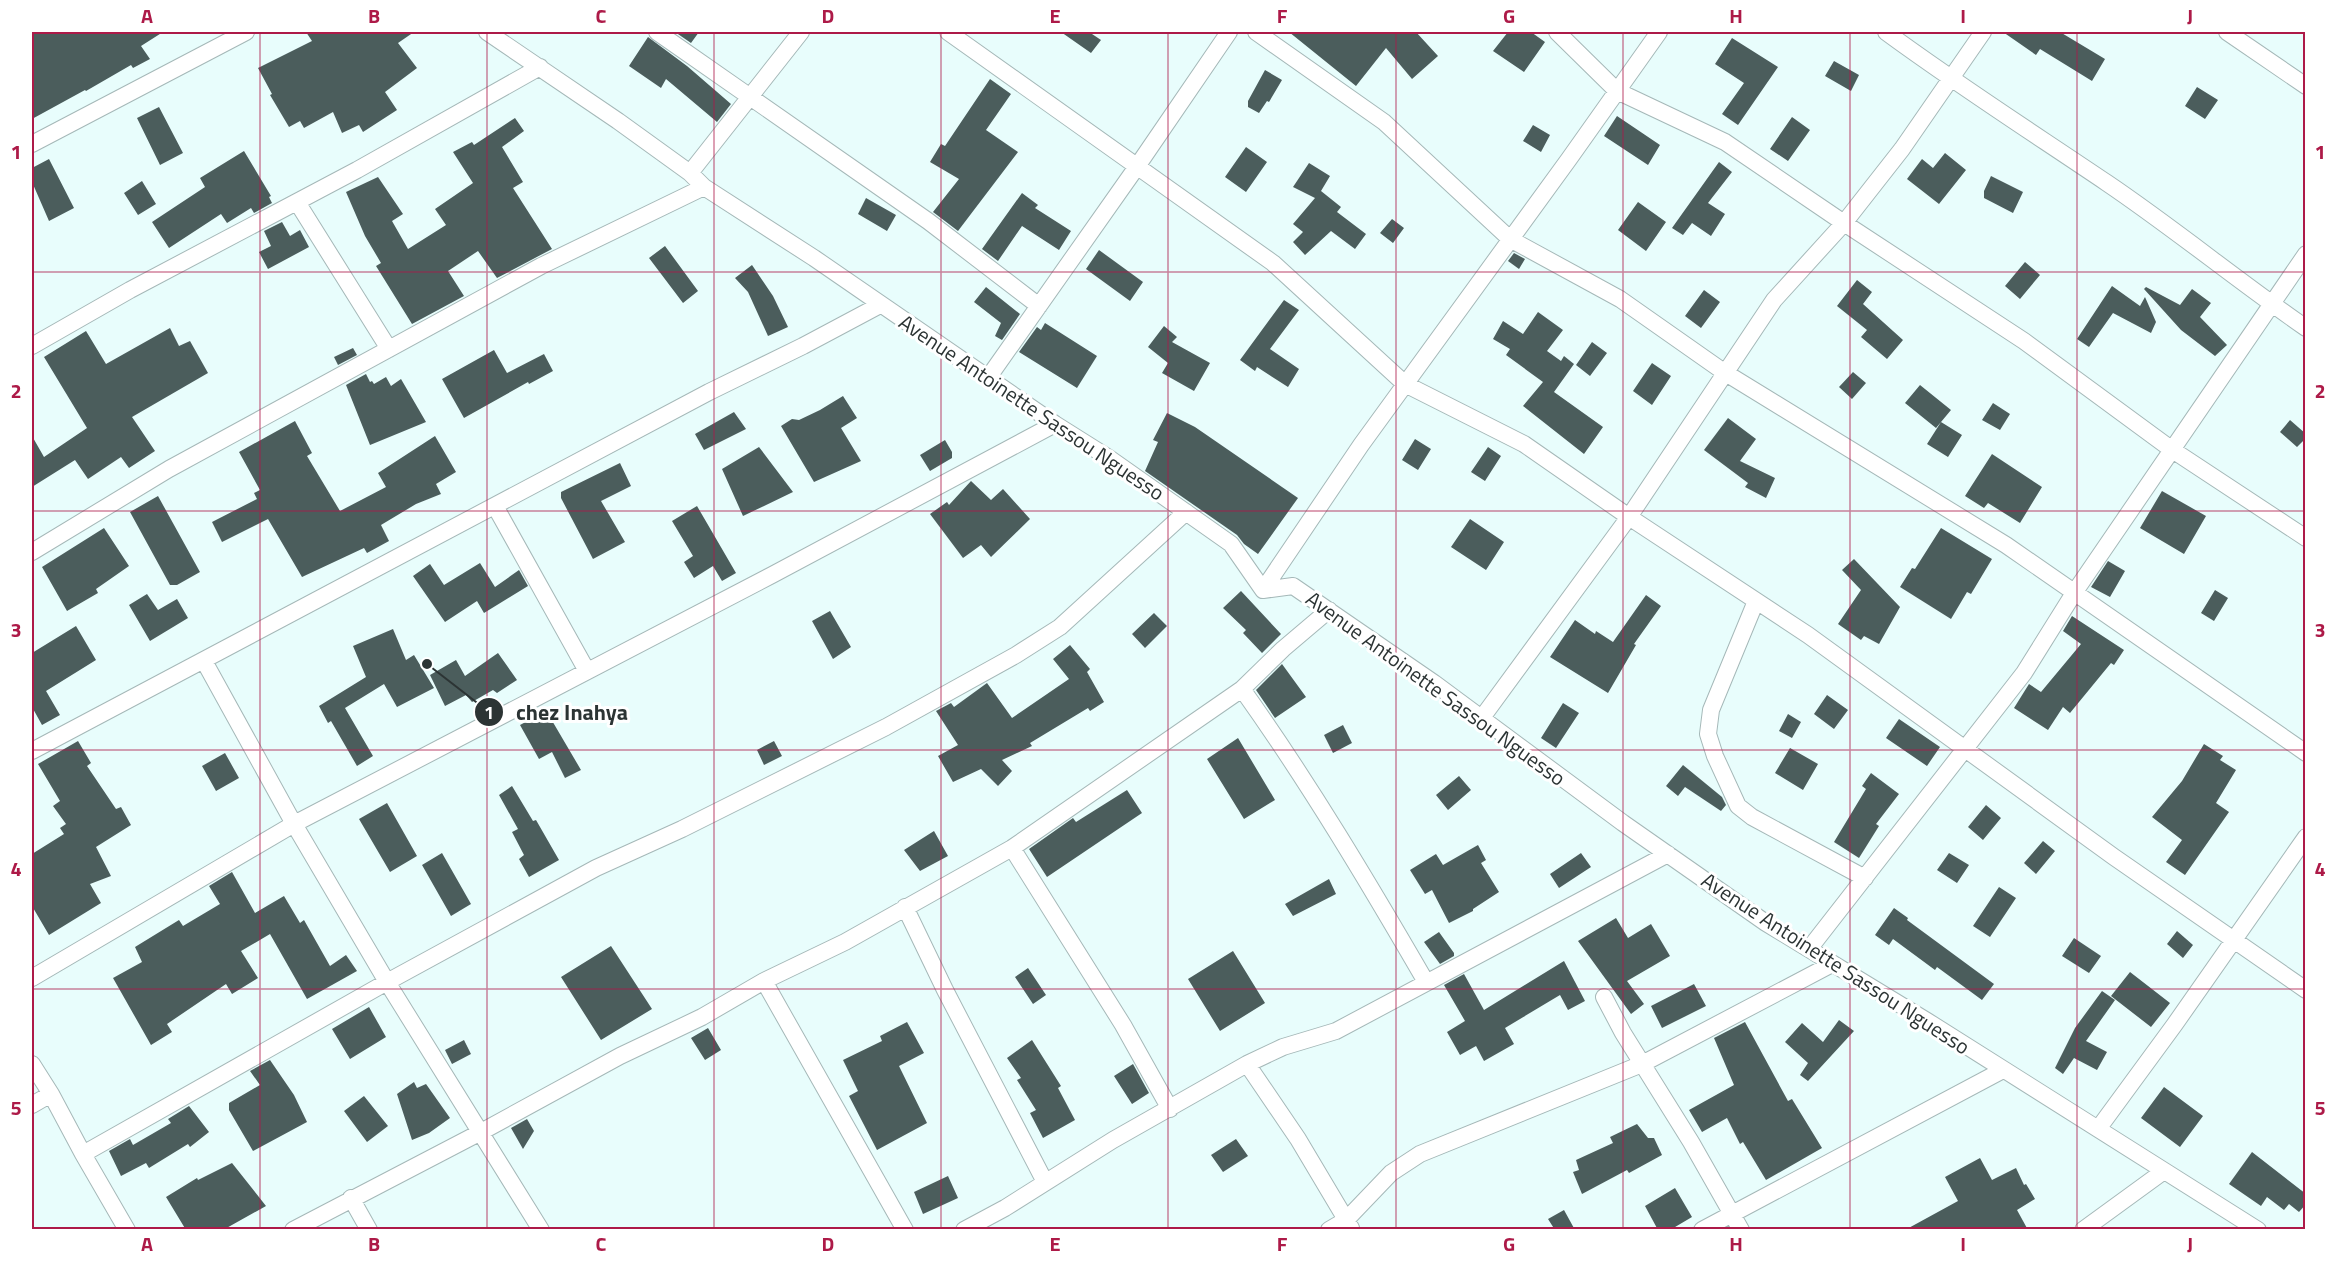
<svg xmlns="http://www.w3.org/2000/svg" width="2337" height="1261" font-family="'Titillium Web',sans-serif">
  <rect width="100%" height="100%" fill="#e8fdfc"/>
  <path fill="#4b5d5c" d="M32,32H163L141,46L150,59L133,68L131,65L86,91L85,90L32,119Z
    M306,32H414L398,43L417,68L385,92L397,110L363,132L359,125L342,133L333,112L304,128L300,121L289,127L270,95L272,94L258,68L312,41Z
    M675,32H699L691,43Z
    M1061,32H1089L1101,40L1091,53Z
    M1289,32H1416L1438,56L1412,79L1386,48L1356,86Z
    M1508,32H1531L1545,42L1524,72L1493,51Z
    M2003,32H2060L2105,59L2092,81L2040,49L2036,55Z
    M648,37L687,66L731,104L717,122L666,79L661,88L629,66Z
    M1732,38L1778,67L1738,125L1722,114L1744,83L1715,64Z
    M1834,61L1859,75L1851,91L1825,76Z
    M1265,70L1282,80L1269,102L1267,101L1259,113L1248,107V101Z
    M990,79L1011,94L986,130L1018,152L958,231L933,212L959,179L930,162L941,144L945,146Z
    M2197,87L2218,100L2205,119L2185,106Z
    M159,107L183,153L160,165L137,118Z
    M1617,116L1660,145L1648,165L1604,136Z
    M1792,117L1810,130L1788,161L1770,149Z
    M515,118L524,131L502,147L523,182L513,188L552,249L497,278L478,251L448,271L464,296L412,324L376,266L381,263L365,236L346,192L378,177L403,214L392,221L408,249L446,225L435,209L473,183L453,152L472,142L474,145Z
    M1533,125L1550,135L1541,152L1523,141Z
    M1246,147L1267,162L1246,192L1225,177Z
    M244,151L271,196L269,197L272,203L254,213L251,208L227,223L221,214L169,248L152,222L205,187L200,178Z
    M1945,153L1966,170L1939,204L1907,179L1922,159L1933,168Z
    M49,159L74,208L49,221L32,182V168Z
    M1719,162L1732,172L1708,203L1725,214L1711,236L1692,223L1683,235L1672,228Z
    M1309,163L1330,176L1321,191L1341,207L1337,212L1366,234L1355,249L1331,231L1305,255L1293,242L1303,232L1293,224L1315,198L1293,187Z
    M1991,176L2023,192L2013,213L1984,198V191Z
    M142,181L156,204L138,215L124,193Z
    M1022,193L1038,205L1035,208L1071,231L1059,250L1022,226L998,261L982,249Z
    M866,198L896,215L887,231L858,214Z
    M1638,202L1666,222L1646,251L1618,230Z
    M1392,219L1404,228L1393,243L1380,233Z
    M282,222L290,236L300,230L309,247L268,269L259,252L271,246L264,231Z
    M665,246L698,291L683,303L649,258Z
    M1099,250L1143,282L1130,301L1086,269Z
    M1514,253L1525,259L1519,269L1508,261Z
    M2025,262L2040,275L2020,299L2005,286Z
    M752,265L773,296L788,327L768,336L748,292L735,278Z
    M1857,280L1872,292L1863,304L1903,340L1887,359L1861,337L1867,330L1837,306Z
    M2112,286L2140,306L2145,297L2156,322L2151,333L2113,313L2089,347L2077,339Z
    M986,287L1020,314L1002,340L995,336L1001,323L974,302Z
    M2146,287L2180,305L2192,289L2211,303L2200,317L2227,345L2215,356L2181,330L2144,289Z
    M1704,290L1720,302L1701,328L1685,316Z
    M1284,300L1299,310L1270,349L1299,369L1288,387L1257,367L1255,371L1240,360Z
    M1538,312L1563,330L1547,351L1561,361L1564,356L1574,364L1554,392L1603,427L1584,454L1523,406L1543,382L1506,355L1510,349L1493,339L1503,321L1523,334Z
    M1045,323L1097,356L1077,388L1019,352L1037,327L1041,330Z
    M1164,326L1177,337L1172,342L1210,363L1194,391L1162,373L1168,363L1148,347Z
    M170,328L179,346L190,341L208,373L132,417L155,451L129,468L121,457L88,479L75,460L32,487V436L44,457L87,428L44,357L86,331L106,364Z
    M1592,342L1607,353L1590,376L1576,365Z
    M353,348L357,355L338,365L334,357Z
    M494,350L507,373L544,354L553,371L529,384L528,382L464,418L442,379Z
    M1652,363L1671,376L1652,405L1633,391Z
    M1853,372L1866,383L1852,399L1839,387Z
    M366,374L370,382L372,381L374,384L386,377L391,386L401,379L426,422L370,445L346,385Z
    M1920,385L1951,410L1936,428L1905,403Z
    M843,396L857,418L841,428L861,461L814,482L781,426L792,419L799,420L820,410Z
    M1993,403L2010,414L2000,430L1982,420Z
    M734,412L746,429L704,450L695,434Z
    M1167,413L1195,427L1298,498L1258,554L1244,544L1237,535L1145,471L1158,442L1153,440Z
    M1728,418L1756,439L1740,461L1775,478L1766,498L1745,487L1748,483L1704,450Z
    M2290,420L2306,434V438L2297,447L2280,432Z
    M295,421L312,453L307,456L340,511L386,487L378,473L435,436L456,472L436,484L441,494L416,504L381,525L389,541L367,553L364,548L302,577L268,519L222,542L212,522L257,499L254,493L260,490L239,452Z
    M1941,422L1962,435L1948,457L1927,444Z
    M1415,439L1431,449L1418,470L1402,460Z
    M945,440L952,452V458L930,471L920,455Z
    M759,447L793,492L743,516L722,469Z
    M1488,447L1501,456L1485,481L1471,472Z
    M1992,454L2042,487L2020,523L1988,503L1984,508L1965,496Z
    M620,463L631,486L601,501L625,542L593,559L561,498V492Z
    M971,481L991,500L1003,489L1030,519L991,557L981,545L963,558L930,514L947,502L949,505Z
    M2162,491L2206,516L2184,554L2140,528Z
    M158,496L200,572L177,585H170L130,512Z
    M697,506L736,573L722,581L713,566L694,578L684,562L693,556L672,521Z
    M1470,519L1504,542L1486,570L1451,547Z
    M104,528L129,566L96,589L98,593L67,611L42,567Z
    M1941,528L1992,559L1971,594L1967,592L1951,619L1900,587L1912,568L1915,569Z
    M1854,559L1900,607L1879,644L1864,636L1861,640L1838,624L1861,590L1842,570Z
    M2108,561L2125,571L2110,597L2091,587Z
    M480,563L495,587L519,570L528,586L484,613L477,601L445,622L413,576L430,564L444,585Z
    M2215,590L2228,598L2214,621L2201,613Z
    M1241,591L1281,634L1262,653L1243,633L1246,630L1223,608Z
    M147,594L158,610L177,599L188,618L150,641L129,605Z
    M1646,595L1661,606L1634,644L1636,645L1608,693L1550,657L1575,620L1595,634L1596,631L1613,642Z
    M830,611L851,647L833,659L812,621Z
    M1154,613L1167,626L1145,648L1132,634Z
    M2072,616L2124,650L2114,665L2111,663L2070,713L2063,707L2048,730L2014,708L2029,684L2041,692L2081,644L2063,631Z
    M76,626L96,660L46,691L60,715L42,725L32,707V653Z
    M393,629L406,660L414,655L434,688L397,707L384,684L345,708L373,756L357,766L331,721L328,723L319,706L366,677L353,646Z
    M1070,645L1090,669L1087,672L1104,702L1090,711L1088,708L1030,743L1032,746L1002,760L1012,771L998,786L981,769L953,782L938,756L958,745L936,711L951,703L954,707L987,683L1012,718L1069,679L1053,659Z
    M498,653L517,680L497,693L493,690L472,702L466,695L445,706L430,675L456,660L465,676Z
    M1282,664L1306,697L1275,718L1256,690Z
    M1827,695L1848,710L1834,729L1814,714Z
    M1563,703L1579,713L1556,748L1541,738Z
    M544,707L581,770L565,778L552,752L539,759L520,725L535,717L533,713Z
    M1788,714L1801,722L1792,738L1779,731Z
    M1899,719L1940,747L1927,766L1886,738Z
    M1343,725L1352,743L1333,753L1324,735Z
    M1238,738L1275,800L1244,819L1207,759Z
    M78,741L91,763L87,766L116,809L121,807L131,825L96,847L111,876L90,884L101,903L49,935L32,906V854L64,834L60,828L66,824L53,806L60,801L38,764Z
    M774,741L782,756L764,765L757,750Z
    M2204,744L2223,756L2220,760L2236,770L2216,803L2229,812L2185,875L2166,862L2182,840L2152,817L2182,781Z
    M1790,748L1818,764L1803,790L1775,773Z
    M225,753L239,778L216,791L202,766Z
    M1683,765L1722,797L1726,805L1721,811L1685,787L1678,796L1666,786Z
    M1871,773L1899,794L1876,824L1879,826L1859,858L1834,842L1866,789L1862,786Z
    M1459,776L1471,790L1448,810L1436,795Z
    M512,786L533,821L536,820L559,860L529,877L519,859L524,855L512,832L518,829L499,795Z
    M1127,790L1142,813L1047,877L1029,849L1073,818L1076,822Z
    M387,803L417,856L390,872L359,819Z
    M1986,805L2001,818L1983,840L1968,827Z
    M934,831L948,856L920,871L904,850Z
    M2043,841L2055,851L2036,874L2024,863Z
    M1478,845L1486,860L1481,863L1499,892L1473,909V911L1449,923L1432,890L1425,894L1410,870L1436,854L1443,865Z
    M442,853L471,904L451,916L422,865Z
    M1581,853L1591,867L1559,888L1550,874Z
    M1949,853L1969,865L1957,883L1937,870Z
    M232,872L255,913L284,896L300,923L304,920L330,966L346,955L357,971L307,999L270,934L241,951L258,978L232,994L226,984L167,1024L172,1032L151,1045L113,978L142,962L135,947L179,920L183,926L220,904L209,886Z
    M1329,879L1336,894L1293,916L1285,904Z
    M1999,887L2016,898L1990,937L1973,926Z
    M1894,908L1908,918L1907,920L1994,984L1982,1000L1937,967L1935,970L1893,939L1889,945L1875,935Z
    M1616,918L1628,938L1651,924L1670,956L1627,981L1644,1004L1631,1014L1578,941Z
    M2177,931L2193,945L2183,958L2167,944Z
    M1439,932L1454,953V956L1440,964L1424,942Z
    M2074,938L2101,956L2089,973L2062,956Z
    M611,946L652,1009L601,1040L561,977Z
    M1233,951L1265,1003L1220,1031L1188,979Z
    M1564,961L1585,1001L1568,1010L1560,995L1505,1028L1514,1044L1484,1061L1476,1046L1460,1055L1447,1032L1465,1021L1444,985L1464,974L1484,1010Z
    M1028,968L1046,995L1033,1004L1015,977Z
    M2130,972L2170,1003L2151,1027L2111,996Z
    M1694,984L1706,1006L1662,1028L1651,1006Z
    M2102,991L2115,1000L2086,1041L2107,1052L2097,1070L2074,1058L2063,1074L2055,1068L2075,1028Z
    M369,1007L386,1037L350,1059L332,1029Z
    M1839,1020L1854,1031L1808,1081L1800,1075L1808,1063L1785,1042L1802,1023L1823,1042Z
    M907,1022L924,1053L899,1066L927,1123L877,1150L849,1096L858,1091L843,1060L882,1041L880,1036Z
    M1745,1022L1788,1101L1792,1099L1822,1148L1766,1180L1743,1142L1740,1144L1727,1118L1702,1132L1689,1110L1734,1085L1714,1038Z
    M708,1028L721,1050L705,1060L691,1038Z
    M464,1040L471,1054L452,1064L445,1050Z
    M1032,1040L1061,1086L1058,1088L1075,1120L1043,1138L1030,1113L1036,1110L1017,1080L1021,1078L1007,1058Z
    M270,1060L294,1095L307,1122L253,1151L229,1110V1103L260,1085L250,1071Z
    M1133,1064L1149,1093L1132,1104L1114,1076Z
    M414,1082L417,1088L426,1084L450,1118L429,1133L412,1140L397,1094Z
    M2164,1087L2203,1116L2180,1147L2141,1118Z
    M364,1096L388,1126L367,1142L344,1111Z
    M189,1106L209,1132L190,1147L188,1144L149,1168L146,1163L121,1176L109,1151L130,1139L133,1145L171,1123L168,1119Z
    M527,1119L534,1131L523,1149L511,1128Z
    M1637,1124L1648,1138H1654L1662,1155L1629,1173L1627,1170L1582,1194L1573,1172L1579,1170L1576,1160L1613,1143L1610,1137Z
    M1236,1139L1248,1156L1223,1172L1211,1155Z
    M2252,1152L2306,1194V1204L2299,1212L2289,1204L2284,1210L2267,1197L2261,1206L2229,1184Z
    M1980,1158L1992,1180L2016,1168L2024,1185L2026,1184L2035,1199L2017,1210L2028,1230H1905L1958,1201L1945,1177Z
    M232,1163L266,1206L223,1230H186L166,1197L197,1178L198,1180Z
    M948,1176L958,1198L923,1214L914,1192Z
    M1675,1188L1692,1217L1670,1230H1658L1645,1206Z
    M1564,1210L1575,1230H1555L1548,1219Z"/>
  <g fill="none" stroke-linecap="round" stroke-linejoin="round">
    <g stroke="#a5b8b8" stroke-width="18">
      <path id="minor" d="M487,32L618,121L690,173L704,187L814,258L1055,424L1109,458L1231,544L1263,590L1293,586L1434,683L1623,823L1766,923L1927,1021L2258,1230
        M657,32L928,221L1039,306
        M948,32L1273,263L1405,384L1524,444L1629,517L1808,635L2114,857L2306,990
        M1256,32L1384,122L1510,239L1620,299L1724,372L2006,545L2306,753
        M1557,32L1617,91L1725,142L1844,223L2024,341L2171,449L2306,538
        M1886,32C1958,85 2033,133 2107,183C2175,229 2238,281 2306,328
        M2227,32L2306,86
        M32,144L246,32
        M690,173L801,32
        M297,202L389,349
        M32,346L130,290L357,170L540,67
        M988,378L1136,168L1229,32
        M495,506L587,671
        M32,552L169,469L541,266L704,187
        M1263,590L1361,445L1569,159L1659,32
        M1756,601L1711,710L1708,734L1715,756L1738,806L1752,817L1865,878
        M204,661L294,824L387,982L541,1230
        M1242,689C1309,783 1368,882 1426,982
        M1481,719L1629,517L1774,300L1844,223L1902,149L1983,32
        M32,751L709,392L803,346L880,305
        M1012,848L1123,1025L1170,1109
        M905,907L945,990L1045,1182
        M1809,949L2024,673L2074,593L2306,254
        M32,978L294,824L772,575L1055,424
        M764,981L905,1230
        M1604,997L1623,1033L1691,1142L1741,1230
        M32,1064L51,1094L83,1154L127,1230
        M1247,1064L1298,1139L1351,1228
        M32,1105L51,1094
        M2098,1129L2175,1024L2306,837
        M83,1154L387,982L596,868L682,829L886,727L1016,655L1060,627L1186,512
        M351,1198L369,1230
        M293,1230L481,1132L620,1056L702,1017L764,981L845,942L1012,848L1242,689L1283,649L1329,610
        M964,1230L1005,1208L1113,1140L1247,1064L1283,1047L1336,1031L1668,854
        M1329,1230L1346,1220L1391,1173L1420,1154L1642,1064L1832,964
        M1702,1230L2003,1070
        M2083,1230L2164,1171"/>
    </g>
    <use href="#minor" stroke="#fff" stroke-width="16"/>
  </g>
  <path fill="none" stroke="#ad1a48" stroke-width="1.5" stroke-opacity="0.55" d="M260,32V1230M487,32V1230M714,32V1230M941,32V1230M1168,32V1230M1396,32V1230M1623,32V1230M1850,32V1230M2077,32V1230M32,272H2306M32,511H2306M32,750H2306M32,989H2306"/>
  <g text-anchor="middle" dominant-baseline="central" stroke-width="6" stroke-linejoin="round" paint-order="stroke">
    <g font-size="21" fill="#2c3434" stroke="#fff">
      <text transform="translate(1032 407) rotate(34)">Avenue Antoinette Sassou Nguesso</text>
      <text transform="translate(1436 688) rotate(36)">Avenue Antoinette Sassou Nguesso</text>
      <text transform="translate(1836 963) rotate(33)">Avenue Antoinette Sassou Nguesso</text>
    </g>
  </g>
  <path fill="none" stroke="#2c3434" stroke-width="2" d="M427 664L489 712"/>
  <g fill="#2c3434" stroke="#fff" stroke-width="2">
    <circle cx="427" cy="664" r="6"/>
    <circle cx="489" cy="712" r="15"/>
  </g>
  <g font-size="18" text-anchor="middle" font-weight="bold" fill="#fff">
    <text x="489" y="719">1</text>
  </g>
  <g font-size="22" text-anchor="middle" font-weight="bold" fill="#2c3434" stroke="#fff" stroke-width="6" stroke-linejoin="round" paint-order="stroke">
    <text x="572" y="720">chez Inahya</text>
  </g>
  <rect width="2337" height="1261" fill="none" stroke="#ffffff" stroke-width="66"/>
  <rect x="33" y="33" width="2271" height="1195" fill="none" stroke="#ad1a48" stroke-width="2"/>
  <g font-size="20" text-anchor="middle" font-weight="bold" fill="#ad1a48">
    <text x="147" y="23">A</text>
    <text x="374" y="23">B</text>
    <text x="601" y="23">C</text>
    <text x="828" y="23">D</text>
    <text x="1055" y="23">E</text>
    <text x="1282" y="23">F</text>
    <text x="1509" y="23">G</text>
    <text x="1736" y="23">H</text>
    <text x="1963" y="23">I</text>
    <text x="2190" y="23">J</text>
    <text x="16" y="159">1</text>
    <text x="2320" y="159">1</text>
    <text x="16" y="398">2</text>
    <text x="2320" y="398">2</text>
    <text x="16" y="637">3</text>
    <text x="2320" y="637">3</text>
    <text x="16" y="876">4</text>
    <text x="2320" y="876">4</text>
    <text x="16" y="1115">5</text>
    <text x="2320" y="1115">5</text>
    <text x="147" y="1251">A</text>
    <text x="374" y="1251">B</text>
    <text x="601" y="1251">C</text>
    <text x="828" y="1251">D</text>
    <text x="1055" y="1251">E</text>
    <text x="1282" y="1251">F</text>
    <text x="1509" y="1251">G</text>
    <text x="1736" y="1251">H</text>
    <text x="1963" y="1251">I</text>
    <text x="2190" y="1251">J</text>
  </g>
</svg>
